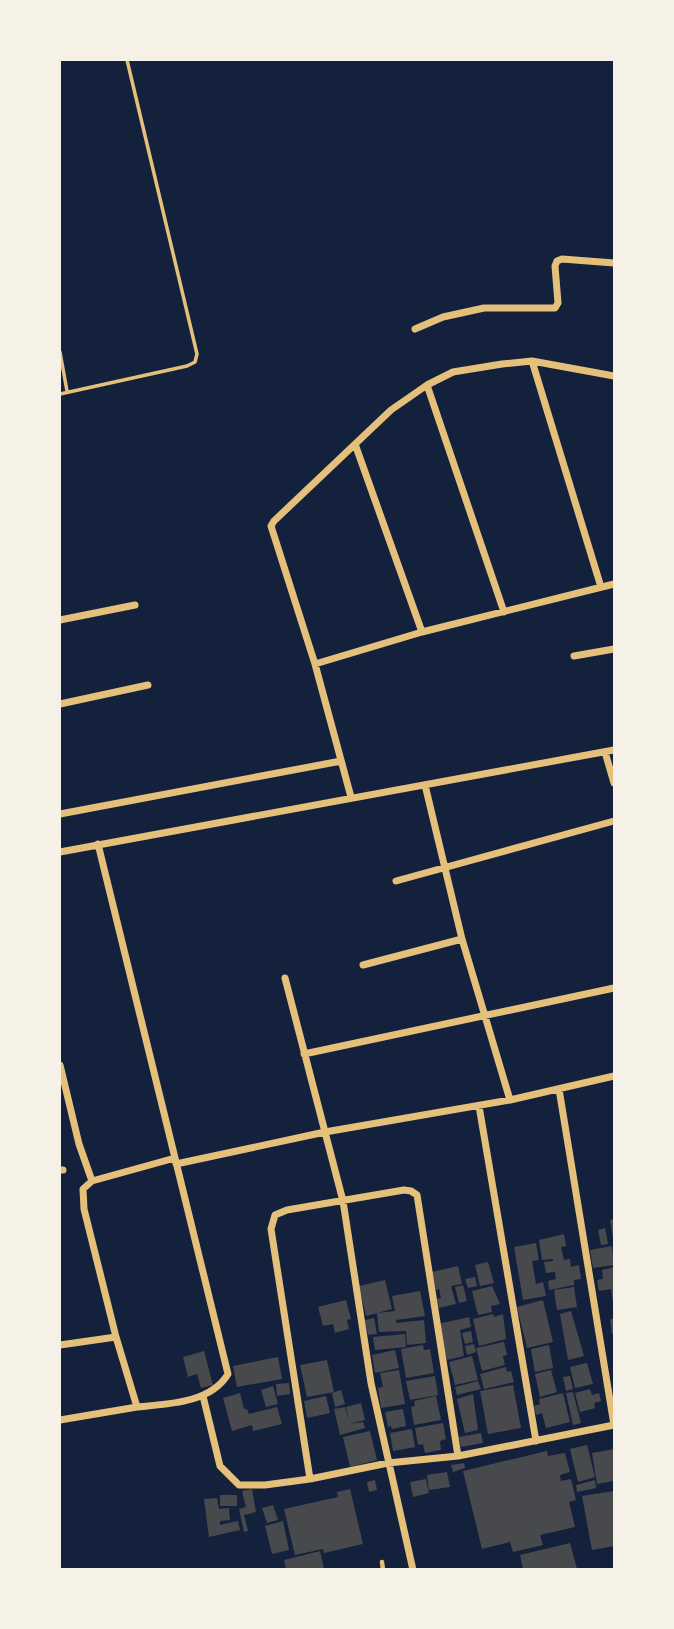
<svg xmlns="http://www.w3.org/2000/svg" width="674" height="1629" font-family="'PT Sans',sans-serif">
  <rect width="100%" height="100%" fill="#14213d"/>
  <path fill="#48494c" d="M614,1219V1238H613L610,1220Z
    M605,1228L608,1244L601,1245L598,1230Z
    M564,1234L566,1246L561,1247L564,1260L570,1259L571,1267L579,1265L581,1279L574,1280V1285L549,1290L548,1281L556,1279L555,1272L546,1273L544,1262L553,1261V1259L542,1260L539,1240Z
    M536,1243L539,1260L532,1261L536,1284L543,1282L546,1296L523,1300L514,1247Z
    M612,1246L614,1265L593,1268L590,1250Z
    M488,1262L494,1283L480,1286L475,1265Z
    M458,1266L462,1284L451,1286L456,1304L439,1308L437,1299L441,1298L439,1289L436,1290L432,1272Z
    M614,1267V1303H613L611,1289L599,1291L597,1280L603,1279L602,1270Z
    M475,1277L477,1286L468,1288L465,1279Z
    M385,1280L392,1309L366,1316L359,1286Z
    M463,1285L467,1301L459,1303L455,1287Z
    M492,1286L500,1304L491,1306L492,1312L478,1315L472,1291Z
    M574,1287L577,1307L557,1310L554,1290Z
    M420,1291L425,1316L396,1320V1323L424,1320L426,1343L407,1345L406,1331L379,1332L377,1313L395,1311L392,1296Z
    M346,1300L351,1319L347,1320L349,1329L335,1333L333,1324L323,1326L318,1307Z
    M543,1300L553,1342L527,1348L517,1307Z
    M571,1311L584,1356L568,1360L560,1314Z
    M493,1314L494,1317L503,1314L506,1339L479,1346L473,1319Z
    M469,1317L471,1327L460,1330L464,1356L447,1360L438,1324Z
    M374,1318L377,1334L368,1335L365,1320Z
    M610,1319H614V1334H612Z
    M471,1331L473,1342L465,1344L462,1333Z
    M405,1334L406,1347L375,1350L373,1337Z
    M504,1342L507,1355L503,1356L505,1365L482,1371L476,1348Z
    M474,1344L476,1352L467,1355L465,1346Z
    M423,1345L424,1350L430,1349L434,1373L406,1378L401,1349Z
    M549,1345L553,1368L535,1372L531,1349Z
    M395,1350L399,1368L375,1373L372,1355Z
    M204,1351L213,1385L201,1388L197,1374L188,1377L183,1357Z
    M472,1356L478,1380L455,1385L449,1362Z
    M278,1357L282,1379L237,1387L233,1366Z
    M327,1360L334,1392L307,1397L300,1365Z
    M587,1363L593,1384L575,1388L570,1367Z
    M506,1367L507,1372L511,1371L514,1382L484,1389L480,1374Z
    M399,1370L405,1404L381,1408L378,1388L383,1387L380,1373Z
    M551,1370L557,1392L540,1397L535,1374Z
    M435,1376L438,1395L410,1400L406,1381Z
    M570,1376L573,1389L566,1391L563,1377Z
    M478,1381L481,1389L457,1395L455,1387Z
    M289,1383L290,1394L277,1396L276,1384Z
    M513,1385L521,1428L488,1434L480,1391Z
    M273,1386L278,1404L266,1407L261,1390Z
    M590,1389L592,1395L599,1393L601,1401L594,1403L595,1408L580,1412L575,1393Z
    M341,1390L345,1404L335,1407L332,1393Z
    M573,1392L581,1423L573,1425L566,1393Z
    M240,1393L244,1409H247L249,1414L277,1407L282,1424L253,1431L252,1425L232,1431L223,1398Z
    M563,1393L570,1422L546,1428L542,1413L536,1415L534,1406L540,1404L539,1399Z
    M473,1394L478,1430L465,1433L457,1399Z
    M326,1396L330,1413L307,1418L304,1401Z
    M436,1396L441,1420L414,1425L411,1407L415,1406L414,1401Z
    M361,1403L365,1420L349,1424L363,1422L365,1428L340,1435L334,1409L345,1407L349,1421L346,1407Z
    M403,1409L406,1426L392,1429L391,1426L388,1427L385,1412Z
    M443,1423L446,1439L440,1441L441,1450L425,1453L423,1444L418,1445L415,1428Z
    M412,1429L415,1447L393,1451L390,1433Z
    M370,1431L377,1460L350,1467L343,1437Z
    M481,1433L483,1443L461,1447L459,1437Z
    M587,1445L595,1477L578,1482L570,1449Z
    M614,1449V1481L597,1484L592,1453Z
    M547,1451L548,1456L565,1453L570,1472L560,1475L561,1481L571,1479L576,1500L569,1502L575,1527L540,1535L543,1545L513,1552L510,1542L482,1549L463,1471Z
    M464,1463L465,1468L453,1472L451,1465Z
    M447,1472L450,1487L429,1490L427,1475Z
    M426,1479L429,1493L413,1497L410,1482Z
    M375,1480L377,1490L369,1492L367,1482Z
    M595,1480L596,1488L577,1492L576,1485Z
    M252,1489L256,1512L244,1515L248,1531L244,1532L239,1509L246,1507L242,1491Z
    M350,1489L363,1544L324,1553L323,1549L295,1555L284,1509L338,1497L337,1492Z
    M614,1491V1546L592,1550L582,1496Z
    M220,1495H237V1506H220Z
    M217,1498L219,1509L229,1508L230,1520L220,1521V1525L238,1521L240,1530L209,1537L204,1499Z
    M273,1505L278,1520L267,1523L262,1508Z
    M283,1521L289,1550L272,1554L265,1526Z
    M570,1543L577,1569H523L520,1555Z
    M320,1551L324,1569H286L284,1560Z"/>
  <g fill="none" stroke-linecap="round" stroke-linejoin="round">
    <path stroke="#e5c07b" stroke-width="3.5" d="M60,352L67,391
      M60,394L187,366L195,362L197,354L127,60"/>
    <path stroke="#e5c07b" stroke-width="4.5" d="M382,1562L383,1570"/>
    <path stroke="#e5c07b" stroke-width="7" d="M415,329L443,317L484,308H555L558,303L555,266L557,261L562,259L614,263
      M532,361L601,587
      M614,376L532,361L502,364L453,372L427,385L391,410L274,521L271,526L315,664L422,632L614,584
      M427,385L504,612
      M355,444L422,632
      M60,620L135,605
      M574,656L614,649
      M315,664L351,797
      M60,704L148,685
      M605,752L614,783
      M425,785L462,939L510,1100
      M60,814L341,761
      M98,844L228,1374C211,1403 168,1404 137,1407L116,1337L84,1209L83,1189L92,1181L175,1158
      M60,852L614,750
      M396,881L614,821
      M363,965L462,939
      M304,1054L614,988
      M60,1065L79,1144L92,1181
      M559,1089L614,1425
      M479,1106L536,1441
      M176,1164L325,1132L285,978
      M60,1170H63
      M60,1345L116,1337
      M203,1396L220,1466L239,1485H265L310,1479L388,1463L458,1456L614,1425
      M60,1420L137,1407
      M310,1479L271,1229L275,1215L287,1210L404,1190L411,1191L417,1195L458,1456
      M413,1570L371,1383L343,1201L325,1132L510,1100L614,1076"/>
  </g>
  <rect width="674" height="1629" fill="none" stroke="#f6f1e7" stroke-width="122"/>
</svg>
